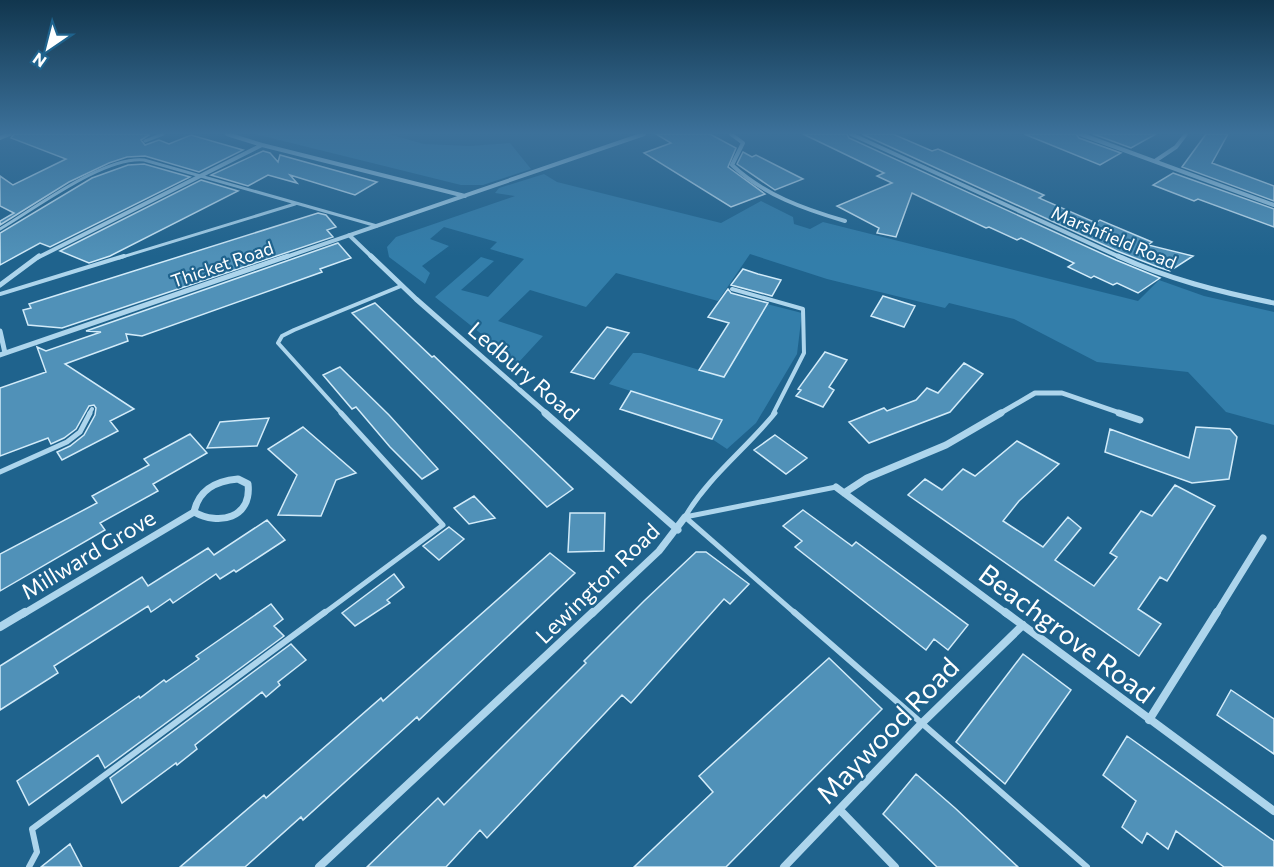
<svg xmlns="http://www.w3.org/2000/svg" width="1274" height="867" font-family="Commissioner,sans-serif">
  <rect width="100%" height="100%" fill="#1f638d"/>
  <path fill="#337eaa" d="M255,134H388L424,144L470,146L510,143L531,169L483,185H461Z
    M544,174L557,182L721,223L761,201L793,217L794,224L810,229L823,222L1138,301L1159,280L1204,296L1274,312V425L1226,412L1188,372L1097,362L1014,319L949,303L945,308L827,279L750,254L718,301L616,273L586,307L530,290L498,321L543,336L518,363L435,297L481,257L494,261L461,290L488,297L524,259L490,249L497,242L444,227L430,239L449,246L422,266L430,273L425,284L389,257L387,247L396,237L515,196L495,193L499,188Z
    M732,295L802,313L797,354L756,423L727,449L712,439L721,420L609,384L633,353H641L724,377L756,324Z"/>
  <path fill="#5091b8" stroke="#d2ebf9" stroke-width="1.5" d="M14,134H147L149,135L141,140L145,145L159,140L169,144L191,135L243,150L199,172L145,156L127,157L109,163L69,182L0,225V221L14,213L0,206V176L13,185L66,159L11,138Z
    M656,134H710L736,148L728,167L765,194L731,207L644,153L671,143Z
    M803,134H847L849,138L1116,260L1160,278L1138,293L1117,283L1113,285L1094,276L1091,278L1068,267L1074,263L1021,238L1017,240L989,227L986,228L912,193L896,237L877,233L879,228L837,206L892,183L877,176L884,173Z
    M862,134H893L932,151L938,149L1044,195L1039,198L1096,223L1100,220L1152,242L1148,245L1193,256L1170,271L1158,267L1117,251Z
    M1024,134H1076L1079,138L1121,153L1100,165Z
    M1093,134H1156L1131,148Z
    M1206,134H1228L1212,163L1274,186V201L1182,167Z
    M263,151L270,153L278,162L280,155L377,182L355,195L290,175L297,183L268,175L248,186L211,175Z
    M743,152L752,157L756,155L803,179L775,190L737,164Z
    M144,164L190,177L50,247L40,243L0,265V233L92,178L128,165Z
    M1173,173L1274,209V227L1198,199L1194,201L1153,185Z
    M201,180L238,191L110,256L89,263L60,251Z
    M318,213L326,215L336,227L327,230L333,237L62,328L28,325L23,310L31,308L29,304Z
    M338,243L351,258L320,269L322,272L142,336L126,334L128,341L65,364L134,409L110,421L118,431L62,460L57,452L70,446L84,435L95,415L96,408L94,405L89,406L76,429L64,438L51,444L48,438L0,456V388L46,372L37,347L46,351L101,332L86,331Z
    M743,269L758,274L781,280L772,296L731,285Z
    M728,289L731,293L768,303L724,377L699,370L729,323L708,317Z
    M883,296L915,306L904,327L871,316Z
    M375,303L432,357L434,356L573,489L547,507L352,313Z
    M607,327L629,333L594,379L571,372Z
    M825,352L847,360L829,387L834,390L823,407L796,396L801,390L798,389Z
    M964,363L983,374L950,412L869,443L849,422L884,408L887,411L916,400L927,388L938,393Z
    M340,367L389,415L438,469L422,479L390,447L356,407L352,409L323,375Z
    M631,391L722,420L712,439L620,409Z
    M269,418L257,446L207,448L220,422Z
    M303,427L356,473L336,480L321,516L278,515L297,475L268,449Z
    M1196,427L1230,429L1237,437L1229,479L1192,483L1105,452L1110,429L1189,458Z
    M190,434L207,453L153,484L158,491L100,523L105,530L0,591V554L97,503L92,496L149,465L144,459Z
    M775,435L807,458L786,474L754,450Z
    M1017,441L1059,464L1019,501L1003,521L1043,547L1068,517L1081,528L1055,560L1094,586L1117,557L1110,553L1141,511L1152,516L1175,485L1215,506L1167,581L1160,577L1138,609L1161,624L1139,656L908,495L925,479L942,490L963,469L975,476Z
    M474,496L495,518L469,524L454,508Z
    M803,510L852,546L856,542L968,625L948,650L934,639L926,650L795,547L802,541L783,526Z
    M570,513H605L604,551L568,552Z
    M267,520L285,540L236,572L234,570L220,579L216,574L173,603L170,599L151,612L148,606L54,666L58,673L0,710V666L142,577L148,586L208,548L214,555Z
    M449,527L464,539L439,560L423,546Z
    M696,552H706L749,584L730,604L724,599L631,703L622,695L487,838L480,830L446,867H367L438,798L444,805L586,663L584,661L644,601Z
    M550,553L575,573L419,720L417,717L303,820L301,817L245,867H180L264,795L266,798L381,698L383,701Z
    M394,574L404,587L387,600L390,603L355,626L342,613Z
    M271,604L283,619L274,626L284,636L105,768L98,755L29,805L17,781L139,696L140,698L164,680L166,682L199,659L196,656Z
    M291,644L306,660L278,682L280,685L266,697L262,692L195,745L197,749L177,765L176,763L122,803L110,778Z
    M1023,654L1071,690L1005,784L956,742Z
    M829,658L882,709L726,867H634L713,792L699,776Z
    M1231,690L1274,719V754L1217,715Z
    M1127,736L1274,841V867H1224L1176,831L1168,849L1147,833L1142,843L1122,827L1136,801L1103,775Z
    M916,774L955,808L1018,867H937L883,814Z
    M70,844L82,867H41Z"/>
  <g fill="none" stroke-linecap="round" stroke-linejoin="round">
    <path stroke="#add5ec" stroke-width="3" d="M145,141L163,134
      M0,229C36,208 104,156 144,160L377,226
      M119,258L295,204"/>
    <path stroke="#add5ec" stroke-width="4" d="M732,289L803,309L804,353L773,414
      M0,294L124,256
      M89,414L92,409
      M342,414L278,343L282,336L294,330L401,286"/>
    <path stroke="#add5ec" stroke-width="5" d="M0,472L67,442L80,432L90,413
      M685,517L796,614
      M685,517C708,477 746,449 775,413
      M685,517L836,487
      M323,614L443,525L341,413"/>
    <path stroke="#add5ec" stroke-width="6" d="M794,612L1087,867
      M29,867L37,852L32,829L325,612"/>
    <path stroke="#add5ec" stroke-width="4" d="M227,134L262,145L465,196
      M731,134L743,143L732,165C764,195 804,209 845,221
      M851,134L1122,258
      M1080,134L1274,205
      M0,138L10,134
      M1155,161L1176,147L1186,134
      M349,235L373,258
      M37,258L262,145
      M283,258L644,134"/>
    <path stroke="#add5ec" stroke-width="5" d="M371,256L416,299L547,414
      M1118,256C1168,279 1220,292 1274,303
      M0,285L39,256
      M0,331L5,353
      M0,355L288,256
      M999,414L1035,393H1062L1123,414"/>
    <path stroke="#add5ec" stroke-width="7" d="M545,413L678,530
      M1119,413L1140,420
      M238,479L248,484C252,518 219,526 194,512C199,489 216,481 238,479Z
      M836,487L1007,614
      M844,493L867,478L946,445L1001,413
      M23,614L194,512
      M592,614L659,551L685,517
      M1216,614L1263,538"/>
    <path stroke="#add5ec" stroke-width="8" d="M1005,612L1274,811
      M0,627L25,612
      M1149,720L1217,612
      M840,810L895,867
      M319,867L593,612
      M784,867L922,723L1023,625"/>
  </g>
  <linearGradient id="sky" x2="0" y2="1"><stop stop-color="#11364e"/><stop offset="0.52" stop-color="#3c719a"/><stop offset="1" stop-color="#3c719a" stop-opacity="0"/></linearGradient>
  <rect width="1274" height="256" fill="url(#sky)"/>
  <g text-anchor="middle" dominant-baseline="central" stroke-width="4.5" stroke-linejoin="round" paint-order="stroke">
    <g font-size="18" fill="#fff" stroke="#1f638d">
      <text transform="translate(1114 237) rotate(23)">Marshfield Road</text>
      <text transform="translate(222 264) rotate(-19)">Thicket Road</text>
    </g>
    <g font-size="22" fill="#fff" stroke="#1f638d">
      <text transform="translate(524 371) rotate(41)">Ledbury Road</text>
      <text transform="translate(88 554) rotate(-31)">Millward Grove</text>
      <text transform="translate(597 583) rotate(-44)">Lewington Road</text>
    </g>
    <g font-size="27" fill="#fff" stroke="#1f638d">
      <text transform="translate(1067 633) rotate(37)">Beachgrove Road</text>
      <text transform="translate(887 730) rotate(-46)">Maywood Road</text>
    </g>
  </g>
  <g transform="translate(48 48) rotate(215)" stroke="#1f638d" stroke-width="4.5" paint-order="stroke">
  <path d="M0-4.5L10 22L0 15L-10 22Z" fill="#ffffff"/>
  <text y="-9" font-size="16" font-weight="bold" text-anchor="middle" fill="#ffffff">N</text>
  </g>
</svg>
